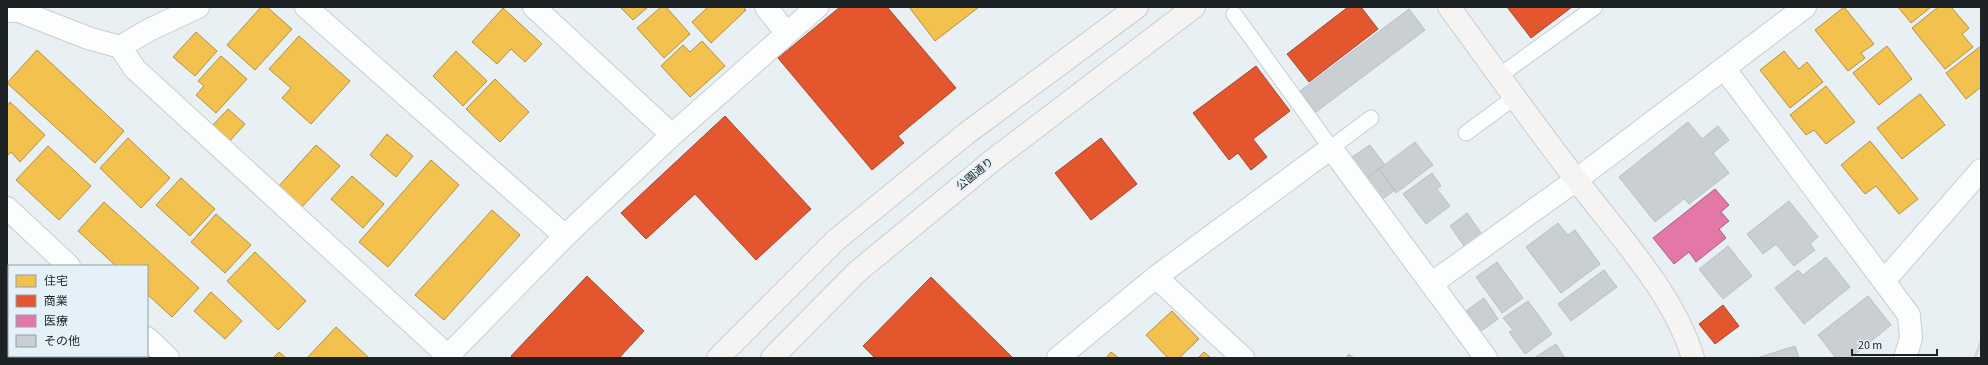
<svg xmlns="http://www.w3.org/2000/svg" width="1988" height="365" font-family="'Source Sans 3','Noto Sans JP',sans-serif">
  <rect width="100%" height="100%" fill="#e8f0f4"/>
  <path fill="#f2c14e" stroke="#b29141" d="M261,7H267L292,29L255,70L227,45Z
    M620,7H648L633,20Z
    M661,7H666L690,34L664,58L637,28Z
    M708,7H743L746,10L711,43L692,22Z
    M909,7H979L935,41Z
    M1844,7L1874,44L1861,53L1865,58L1848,71L1815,30Z
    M1898,7H1931L1911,23Z
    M1938,7H1951L1969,28L1962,34L1973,47L1945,69L1912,28Z
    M503,8L542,44L525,62L511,49L497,64L472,42Z
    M196,32L217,51L195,76L173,57Z
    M299,36L350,81L311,124L282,98L291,88L269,69Z
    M702,41L725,66L690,97L661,66L683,45L690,52Z
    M1887,46L1912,79L1879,105L1853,73Z
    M1981,46V87L1966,99L1946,73Z
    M37,50L124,131L95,163L7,83Z
    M456,51L487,81L463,106L433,76Z
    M1784,51L1799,69L1807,62L1823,82L1790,108L1760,70Z
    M221,56L247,79L216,113L196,95L204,86L198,81Z
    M495,79L529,112L500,142L466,109Z
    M1826,86L1855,122L1826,144L1814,130L1806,135L1790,115Z
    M1920,94L1945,125L1902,159L1877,128Z
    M10,102L45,135L20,162L11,152L7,156V106Z
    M228,109L245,124L228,143L211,127Z
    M387,134L413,156L396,177L370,155Z
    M128,138L170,178L141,208L100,168Z
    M1870,141L1918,199L1899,214L1876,186L1865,194L1841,165Z
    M316,145L340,166L301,208L278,187Z
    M48,146L91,186L59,220L16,180Z
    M431,160L459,185L388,267L359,242Z
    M352,176L384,204L363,228L331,199Z
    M181,178L215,209L190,236L156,205Z
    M104,202L199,288L172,317L147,294V266H116L78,231Z
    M492,210L520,235L444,320L415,295Z
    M216,214L251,245L225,273L191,242Z
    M255,252L306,301L278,330L227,281Z
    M7,273L9,275V304L7,302Z
    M211,292L242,321L225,339L194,311Z
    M1172,311L1199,339L1179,358H1168L1146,335Z
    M9,325V336L7,335V328Z
    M336,327L369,358H307Z
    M279,352L286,358H273Z
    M1111,352L1119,358H1106Z
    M1204,352L1211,358H1198Z
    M30,356H86L88,358H33Z"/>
  <path fill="#e4572e" stroke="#a8472b" d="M840,7H887L956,88L898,136L904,143L872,170L778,58Z
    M1348,7H1361L1378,29L1309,82L1287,54Z
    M1507,7H1572L1531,38Z
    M1256,66L1290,111L1253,139L1267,157L1251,170L1238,153L1229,160L1193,113Z
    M725,116L811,209L756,260L695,194L646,239L621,213Z
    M1101,138L1137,184L1091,220L1055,173Z
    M587,276L644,331L619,358H514L511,356Z
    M931,277L1013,358H875L863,346Z
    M1723,305L1739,326L1715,344L1699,324Z"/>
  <path fill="#e377a8" stroke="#a85e80" d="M1715,189L1729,205L1721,212L1729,221L1719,229L1726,238L1696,262L1689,252L1674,264L1653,238Z"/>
  <path fill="#c9cfd2" stroke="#bac0c3" d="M1409,9L1425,30L1316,112L1300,91Z
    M1688,122L1702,139L1718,126L1729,140L1713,153L1729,173L1689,204L1684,199L1655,222L1619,177Z
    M1415,142L1433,165L1396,193L1379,169Z
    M1370,145L1385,165L1364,180L1349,159Z
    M1379,169L1395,190L1380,201L1364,180Z
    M1432,173L1441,186L1437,189L1450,206L1426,224L1403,194Z
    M1789,201L1818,237L1810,244L1815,250L1794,266L1776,244L1763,254L1747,234Z
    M1467,213L1482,234L1465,247L1450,226Z
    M1558,223L1568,235L1575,230L1600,264L1561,293L1526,247Z
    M1728,246L1752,276L1723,299L1699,269Z
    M1826,257L1850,287L1804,324L1775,288L1798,270L1803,275Z
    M1497,262L1523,298L1502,313L1476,277Z
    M1604,270L1617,287L1571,321L1558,304Z
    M1868,296L1891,325L1850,358H1836L1818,335Z
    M1484,298L1498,319L1477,334L1463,313Z
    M1528,301L1552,334L1525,354L1509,332L1513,330L1503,318Z
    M1556,344L1565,358H1534Z
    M1795,346L1799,358H1757Z
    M1349,354L1354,358H1345Z"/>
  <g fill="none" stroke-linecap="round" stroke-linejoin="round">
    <g stroke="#c8cdd1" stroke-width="17">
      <path id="lane" d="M1234,14L1331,148L1371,118
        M1499,76L1595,7
        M1466,133L1515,97"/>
    </g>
    <g stroke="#c8cdd1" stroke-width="24">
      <path id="street" d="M306,7L565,236
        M534,7L672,135
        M766,7L786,33
        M7,11H19L88,38L120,47L149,30L198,7
        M120,47L135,69L448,356
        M1724,68L1909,315L1911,338L1905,358
        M7,208L69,266
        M1156,277L1243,358
        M1884,281L1981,170
        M1431,284L1576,180L1805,7
        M147,338L168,358
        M446,358L565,236L672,135L817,7
        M1058,358L1156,277L1331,148L1486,358"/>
    </g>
    <g stroke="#c8cdd1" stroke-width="24">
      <path id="secondary" d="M1449,7C1493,67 1536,128 1582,187C1621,238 1675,296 1693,358
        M718,358L836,240L967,133L1137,7
        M772,358L858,271L993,160L1194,7"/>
    </g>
    <use href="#lane" stroke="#fcfdfd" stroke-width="15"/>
    <use href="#street" stroke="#fcfdfd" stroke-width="22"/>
    <use href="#secondary" stroke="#f6f3f3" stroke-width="22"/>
    <path stroke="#d4d6d7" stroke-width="3" d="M1975,358L1981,341"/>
  </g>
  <g text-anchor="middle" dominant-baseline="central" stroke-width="4" stroke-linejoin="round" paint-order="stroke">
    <g font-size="11" fill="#1d2224" stroke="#e4f1f8">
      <text transform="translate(975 174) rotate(-39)">公園通り</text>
    </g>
  </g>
  <rect width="1988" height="365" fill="none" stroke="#1d2224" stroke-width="16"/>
  <rect x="8" y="265" width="140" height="92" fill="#e4f1f8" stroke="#949ea3"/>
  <rect x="16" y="275" width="20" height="12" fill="#f2c14e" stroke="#949ea3"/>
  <text x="44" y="285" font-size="12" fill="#1d2224">住宅</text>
  <rect x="16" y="295" width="20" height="12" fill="#e4572e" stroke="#949ea3"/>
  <text x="44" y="305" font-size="12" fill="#1d2224">商業</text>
  <rect x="16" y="315" width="20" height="12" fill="#e377a8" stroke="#949ea3"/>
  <text x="44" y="325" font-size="12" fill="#1d2224">医療</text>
  <rect x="16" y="335" width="20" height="12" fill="#c9cfd2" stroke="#949ea3"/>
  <text x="44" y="345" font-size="12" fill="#1d2224">その他</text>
  <path d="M1852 349v6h85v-6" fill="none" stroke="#1d2224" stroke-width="2"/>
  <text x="1858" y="349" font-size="12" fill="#1d2224" stroke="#e4f1f8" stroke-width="3" paint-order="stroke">20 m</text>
</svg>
